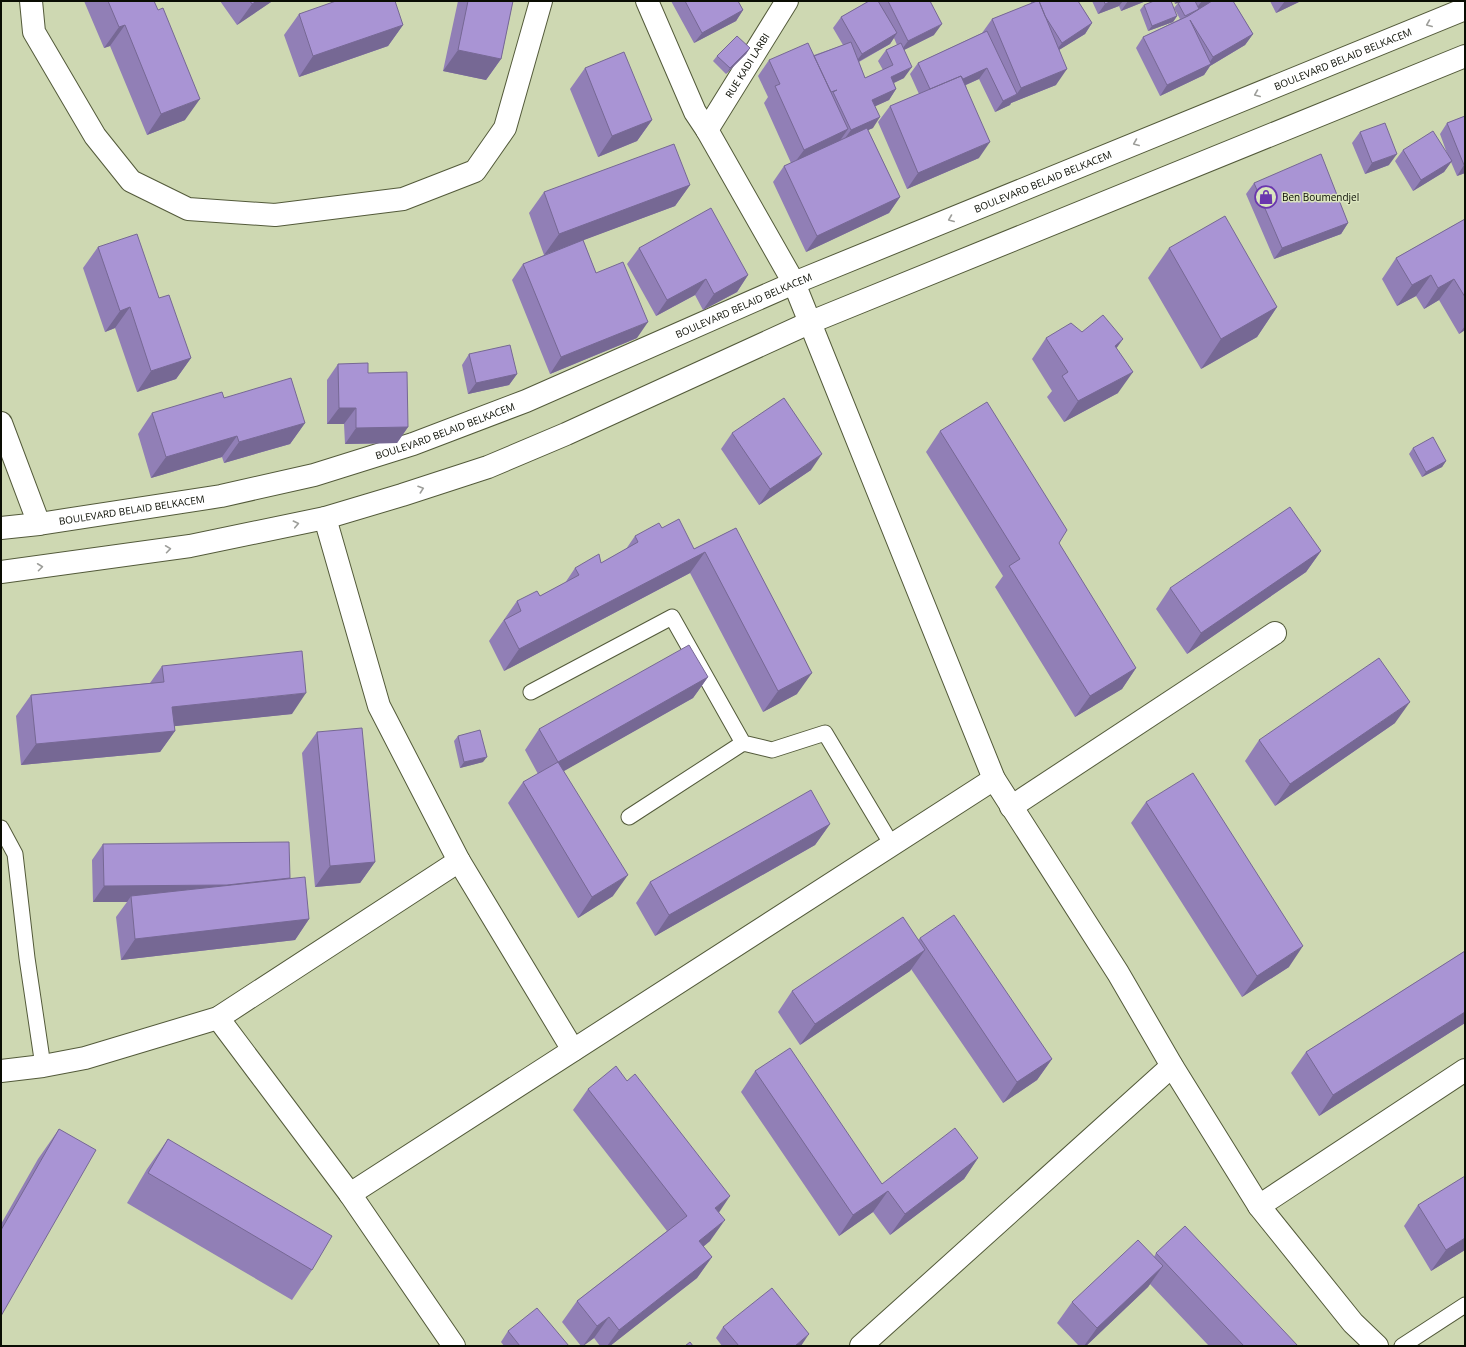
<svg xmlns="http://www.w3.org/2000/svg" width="1466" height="1347" font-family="'Open Sans',sans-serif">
  <rect width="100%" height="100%" fill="#ced8b2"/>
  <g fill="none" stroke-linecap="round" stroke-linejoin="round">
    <g stroke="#535a3a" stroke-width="17">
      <path id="lane" d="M531,692L672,617L743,743
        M629,817L743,743L772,750L825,733L892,845
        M1,828L15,854L27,958L43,1066
        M1402,1346L1465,1305"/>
    </g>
    <g stroke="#535a3a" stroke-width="24">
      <g id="street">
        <path d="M31,1L34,32L95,136L131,181L188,209L275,215L403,199L475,171L505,128L541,1"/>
        <path d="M647,1L695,112L707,130L794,283L994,779L1118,973L1172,1066L1259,1206L1353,1323L1377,1346"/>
        <path id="s1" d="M707,130L787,1"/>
        <path d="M1,423L39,524"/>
        <path d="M325,518L379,706L459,861L573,1050"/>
        <path d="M1011,807L1275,633"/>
        <path d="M218,1018L350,1194L454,1346"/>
        <path d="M1,1071L43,1066L85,1058L218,1018L459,861"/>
        <path d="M350,1194L994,779"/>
        <path d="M1259,1206L1465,1070"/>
        <path d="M861,1346L1172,1066"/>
      </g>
    </g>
    <g stroke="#535a3a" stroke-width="24">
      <g id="primary">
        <path id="s2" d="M1,528L39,524L221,496L314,475L413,444L526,401L794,283L1465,9"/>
        <path d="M1,572L190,546L325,518L402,495L488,467L566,434L811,322L1465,56"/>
      </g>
    </g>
    <use href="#lane" stroke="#fff" stroke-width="15"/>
    <use href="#street" stroke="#fff" stroke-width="22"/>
    <use href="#primary" stroke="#fff" stroke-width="22"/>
  </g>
  <path fill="#917fb6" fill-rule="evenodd" d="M84,1H154L185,120L147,135L110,46L104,48Z
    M220,1H272L271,2L237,25Z
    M458,1H513L501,59L486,80L443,71Z
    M671,1H738L743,10L736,21L694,43Z
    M869,1H930L934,35L904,50V78L894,83L896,89L889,100L875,106L873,128L868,130L900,197L889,213L806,252L773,182L784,166L791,163L764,103L768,97L758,76L769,60L814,55L843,45L833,28L841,17ZM894,38L897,45L886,50L878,61L883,70L865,78L859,62L890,44Z
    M1032,1H1078L1092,23L1085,34L1059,50L1056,85L1011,103L1010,105L995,112L979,79L966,85L979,158L907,189L878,122L890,106L919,94L910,74L918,63L982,33L992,19L1030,4Z
    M1092,1H1146L1121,11L1119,6L1098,14Z
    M1174,1H1233L1253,34L1245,45L1210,66L1204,75L1160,96L1136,48L1143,37L1180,19L1174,8L1178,3L1181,1L1175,4Z
    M1270,1H1301L1276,13Z
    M1144,5L1177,16L1173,22L1148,31L1140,10Z
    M299,14L403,25L388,46L299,77L284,35Z
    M750,48L746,54L726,74L713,61L717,56Z
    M585,68L652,120L637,141L598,157L570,89Z
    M1465,116V173L1457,176L1451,162L1444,172L1413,191L1395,161L1403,150L1448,156L1440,134L1447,123Z
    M1360,132L1389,165L1365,174L1352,143Z
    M1254,183L1348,223L1341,234L1274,259L1246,194Z
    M690,185L675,206L583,240L596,273L637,338L550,374L512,280L523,264L556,250L544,255L529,213L544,192Z
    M1465,219V330L1459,334L1439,300L1424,309L1416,296L1397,306L1382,279L1396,258Z
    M98,247L159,298L191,358L176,379L137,392L115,328L105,332L83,268Z
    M639,248L748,275L737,292L703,310L695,295L656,316L627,264Z
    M1169,248L1277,307L1257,337L1201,369L1148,278Z
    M1082,332L1123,339L1116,348L1118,393L1064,422L1047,397L1052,391L1032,359L1046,338Z
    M469,354L517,374L509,385L468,394L462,365Z
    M338,364L368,373L408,427L397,443L345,444L344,424H327V380Z
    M224,398L305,423L290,444L224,463L222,457L151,478L138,434L152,413Z
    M940,431L1136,668L1122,689L1075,717L995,587L1003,576L926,452Z
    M732,433L811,470L759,505L721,449Z
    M1413,448L1446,461L1442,467L1422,477L1409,454Z
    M662,528L694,549L736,528L797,694L763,712L690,573L504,671L489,641L517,601L540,596L565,583L575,568L601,563L626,549L635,536Z
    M1321,551L1306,572L1187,654L1156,609L1170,588Z
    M162,666L292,714L174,726L175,731L160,752L21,765L16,716L31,695L150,683Z
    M708,677L693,698L563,771L613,896L578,918L508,803L523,782L538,774L525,750L539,729Z
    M1395,723L1275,806L1245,761L1259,740Z
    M317,732L375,862L360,883L315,887L302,753Z
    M458,736L483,762L460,768L454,741Z
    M1146,802L1289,967L1242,997L1131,823Z
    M830,824L815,845L655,936L636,903L650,882Z
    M103,844L290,878L309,919L295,940L121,960L116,917L127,902H93L92,860Z
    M920,938L1052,1059L1037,1080L1003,1103L911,969L910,971L800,1045L778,1012L792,991L918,940Z
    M1465,951V1023L1319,1116L1291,1073L1306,1052Z
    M755,1071L882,1184L978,1158L964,1179L890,1235L873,1212L839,1236L741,1092Z
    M588,1089L719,1212L710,1241L703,1247L712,1257L697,1278L610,1346H600L594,1338L583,1346H581L562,1322L577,1301L667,1231L573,1110Z
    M59,1129L1,1316V1224L38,1159Z
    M168,1139L312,1270L292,1300L127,1203L147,1169Z
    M1418,1205L1465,1250L1431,1271L1404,1226Z
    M1156,1253L1298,1346H1209L1150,1284L1148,1287L1086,1346H1079L1057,1323L1072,1302L1154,1257Z
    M723,1327L801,1345V1346H722L716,1338Z
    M508,1331L569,1346H504L501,1342Z"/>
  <path fill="#766894" d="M257,1H272L271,2L237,25L252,4Z
    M1112,1H1123L1119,6L1098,14L1105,4Z
    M1128,1H1146L1121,11Z
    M1177,1H1182L1175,4Z
    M1202,1H1219L1195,10Z
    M1285,1H1301L1276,13Z
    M743,10L736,21L694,43L702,33Z
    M1177,16L1173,22L1148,31L1152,26Z
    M1092,23L1085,34L1054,53L1062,43Z
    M942,24L934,35L900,52L908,41Z
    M125,25L110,46L104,48L119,27Z
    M403,25L388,46L299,77L313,56Z
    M897,33L890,44L854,64L862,54Z
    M1253,34L1245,45L1210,66L1204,75L1160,96L1167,85L1208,65L1213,57Z
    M750,48L746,54L726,74L730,68Z
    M458,50L501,59L486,80L443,71Z
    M912,67L904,78L883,88L891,77Z
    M987,68L979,79L924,103L931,92Z
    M1067,69L1056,85L1011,103L1010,105L995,112L1003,101L1016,95L1021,88Z
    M896,89L889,100L865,111L872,100Z
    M200,99L185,120L147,135L161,114Z
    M880,117L873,128L843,141L851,130Z
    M652,120L637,141L598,157L612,136Z
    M848,129L837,145L792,166L804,150Z
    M990,142L979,158L907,189L918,173Z
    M1397,154L1389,165L1365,174L1372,163Z
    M1452,161L1444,172L1413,191L1421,180Z
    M1464,165H1465V173L1457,176Z
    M690,185L675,206L544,255L559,234Z
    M900,197L889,213L806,252L817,236Z
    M1348,223L1341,234L1274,259L1282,248Z
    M748,275L737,292L703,310L714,294Z
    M1431,275L1416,296L1397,306L1412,285Z
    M706,279L695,295L656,316L667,300Z
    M1454,279L1439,300L1424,309L1438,288Z
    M130,307L115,328L105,332L120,311Z
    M1277,307L1257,337L1201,369L1221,339Z
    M648,322L637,338L550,374L561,357Z
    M1465,326V330L1459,334Z
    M1123,339L1108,360L1115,346Z
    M191,358L176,379L137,392L151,371Z
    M1133,372L1118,393L1064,422L1078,401Z
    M517,374L509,385L468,394L476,383Z
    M339,408H356L344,424H327Z
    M305,423L290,444L224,463L239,442Z
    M408,427L397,443L345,444L356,428Z
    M237,436L222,457L151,478L166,457Z
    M822,454L811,470L759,505L770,489Z
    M1446,461L1442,467L1422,477L1426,472Z
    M1321,551L1306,572L1187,654L1201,633Z
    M705,552L690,573L504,671L519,649Z
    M1136,668L1122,689L1075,717L1090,696Z
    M812,673L797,694L763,712L778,691Z
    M708,677L693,698L543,783L558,762Z
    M306,693L292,714L157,728L172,707Z
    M1410,702L1395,723L1275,806L1290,784Z
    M175,731L160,752L21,765L36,744Z
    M487,757L483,762L460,768L464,762Z
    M830,824L815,845L655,936L669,915Z
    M375,862L360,883L315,887L330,866Z
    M628,875L613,896L578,918L592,897Z
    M271,885L131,896L127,902H93L104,886Z
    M309,919L295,940L121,960L135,939Z
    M1303,946L1289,967L1242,997L1257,976Z
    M925,950L910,971L800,1045L815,1024Z
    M1465,1012V1023L1319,1116L1333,1095Z
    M1052,1059L1037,1080L1003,1103L1017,1082Z
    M978,1158L964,1179L890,1235L905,1214Z
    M888,1191L873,1212L839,1236L853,1215Z
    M730,1196L716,1217L715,1208Z
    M725,1220L710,1241L684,1262L699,1241Z
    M1465,1238V1250L1431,1271L1446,1250Z
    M712,1257L697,1278L610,1346H607L619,1330Z
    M1163,1266L1148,1287L1086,1346H1084L1097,1328Z
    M609,1317L594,1338L583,1346L597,1326Z
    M809,1334L801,1346H795Z"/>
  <path fill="#a994d4" stroke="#766894" d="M108,1H154L158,10L163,8L200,99L161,114L125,25L119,27Z
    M250,1H257L252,4Z
    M336,1H395L403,25L313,56L299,14Z
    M468,1H513L501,59L458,50Z
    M685,1H738L743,10L702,33Z
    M869,1H878L897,33L862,54L841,17Z
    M888,1H930L942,24L908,41Z
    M1037,1H1039L1067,69L1021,88L992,19Z
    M1039,1H1078L1092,23L1062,43L1045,16Z
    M1104,1H1112L1105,4Z
    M1154,1H1171L1177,16L1152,26L1144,5Z
    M1182,1H1195L1199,9L1185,16L1178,3Z
    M1212,1H1233L1253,34L1213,57L1190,20L1211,64L1167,85L1143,37L1188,16Z
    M987,31L1017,94L1003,101L987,68L963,79L961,76L930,89L918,63Z
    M737,36L750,48L730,68L717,56Z
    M851,42L865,78L893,65L886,50L901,43L912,67L891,77L896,89L872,100L880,117L851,130L833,92L837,90L831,92L814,56Z
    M808,43L848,129L804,150L775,86L780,84L769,60Z
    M624,52L652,120L612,136L585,68Z
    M961,76L990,142L918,173L890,106Z
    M1465,116V165H1464L1447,123Z
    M1385,123L1397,154L1372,163L1360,132Z
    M867,128L900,197L817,236L784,166Z
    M1433,131L1452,161L1421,180L1403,150Z
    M674,144L690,185L559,234L544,192Z
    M1321,154L1348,223L1282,248L1254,183Z
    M711,208L748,275L714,294L706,279L667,300L639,248Z
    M1225,216L1277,307L1221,339L1169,248Z
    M1465,219V297L1454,279L1438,288L1431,275L1412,285L1396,258Z
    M137,234L159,298L169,295L191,358L151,371L130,307L120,311L98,247Z
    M583,240L596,273L623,262L648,322L561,357L523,264Z
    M1103,315L1123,339L1115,346L1133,372L1078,401L1062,376L1068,372L1046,338L1071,323L1082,332Z
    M510,345L517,374L476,383L469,354Z
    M368,363V373L407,372L408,427L356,428V408H339L338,364Z
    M291,378L305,423L239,442L237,436L166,457L152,413L222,392L224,398Z
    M784,398L822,454L770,489L732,433Z
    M987,402L1067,530L1059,543L1136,668L1090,696L1009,566L1020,559L940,431Z
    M1433,437L1446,461L1426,472L1413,448Z
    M1290,507L1321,551L1201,633L1170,588Z
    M679,519L694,549L736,528L812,673L778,691L705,552L519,649L504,620L521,611L517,601L537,591L540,596L579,575L575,568L599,554L601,563L638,542L635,536L659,523L662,528Z
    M689,645L708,677L558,762L539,729Z
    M302,651L306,693L172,707L175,731L36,744L31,695L164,682L162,666Z
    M1379,658L1410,702L1290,784L1259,740Z
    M362,728L375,862L330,866L317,732Z
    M480,730L487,757L464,762L458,736Z
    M558,762L628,875L592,897L523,782Z
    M1193,773L1303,946L1257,976L1146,802Z
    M811,790L830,824L669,915L650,882Z
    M289,842L290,878L227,885L104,886L103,844Z
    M305,877L309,919L135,939L131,896Z
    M954,915L1052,1059L1017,1082L920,938Z
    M903,917L925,950L815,1024L792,991Z
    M1465,951V1012L1333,1095L1306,1052Z
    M790,1048L882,1184L955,1128L978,1158L905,1214L888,1191L853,1215L755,1071Z
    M616,1066L627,1081L635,1074L730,1196L715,1208L725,1220L699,1241L712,1257L619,1330L609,1317L597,1326L577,1301L687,1216L588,1089Z
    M59,1129L96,1150L1,1316V1230Z
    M168,1139L332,1236L312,1270L148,1173Z
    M1465,1176V1238L1446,1250L1418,1205Z
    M1185,1226L1298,1346H1244L1156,1253Z
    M1138,1240L1163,1266L1097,1328L1072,1302Z
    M772,1288L809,1334L795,1346H739L723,1327Z
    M537,1308L569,1346H520L508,1331Z
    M690,1342L693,1346H685Z"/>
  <defs><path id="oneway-chevron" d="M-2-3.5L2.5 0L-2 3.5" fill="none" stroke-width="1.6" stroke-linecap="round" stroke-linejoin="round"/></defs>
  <g stroke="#9d9e9a">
    <use href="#oneway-chevron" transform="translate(1429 24) rotate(158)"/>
    <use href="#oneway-chevron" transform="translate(1257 94) rotate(158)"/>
    <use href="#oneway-chevron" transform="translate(1136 143) rotate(158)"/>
    <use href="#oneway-chevron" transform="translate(951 219) rotate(158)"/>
    <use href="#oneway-chevron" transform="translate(421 489) rotate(-19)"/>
    <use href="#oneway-chevron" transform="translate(296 524) rotate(-12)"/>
    <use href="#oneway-chevron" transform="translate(168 549) rotate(-8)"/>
    <use href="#oneway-chevron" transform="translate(40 567) rotate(-7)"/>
  </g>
  <defs>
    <g id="shop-ring" transform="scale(1.15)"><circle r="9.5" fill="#dbe5bf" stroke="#6a36ae" stroke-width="1.5"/><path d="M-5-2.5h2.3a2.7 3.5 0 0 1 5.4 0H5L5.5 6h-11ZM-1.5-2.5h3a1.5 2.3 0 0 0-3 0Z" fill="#6a36ae"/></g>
  </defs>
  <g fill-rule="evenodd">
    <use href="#shop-ring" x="1266" y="197"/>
  </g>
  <g text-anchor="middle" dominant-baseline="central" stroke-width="3" stroke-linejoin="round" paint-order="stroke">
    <g font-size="10" fill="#0a0d03" stroke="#dbe5bf">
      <text stroke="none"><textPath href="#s2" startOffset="1428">BOULEVARD BELAID BELKACEM</textPath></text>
      <text stroke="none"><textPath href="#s1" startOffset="76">RUE KADI LARBI</textPath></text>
      <text stroke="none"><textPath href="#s2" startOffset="1104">BOULEVARD BELAID BELKACEM</textPath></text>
      <text stroke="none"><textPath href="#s2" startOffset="780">BOULEVARD BELAID BELKACEM</textPath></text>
      <text stroke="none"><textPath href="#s2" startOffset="456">BOULEVARD BELAID BELKACEM</textPath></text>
      <text stroke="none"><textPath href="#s2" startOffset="132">BOULEVARD BELAID BELKACEM</textPath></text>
    </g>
    <g font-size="10" fill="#0a0d03" stroke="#dbe5bf" text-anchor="start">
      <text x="1282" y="197">Ben Boumendjel</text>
    </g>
  </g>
  <rect width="1466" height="1347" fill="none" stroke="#0a0d03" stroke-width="4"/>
</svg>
